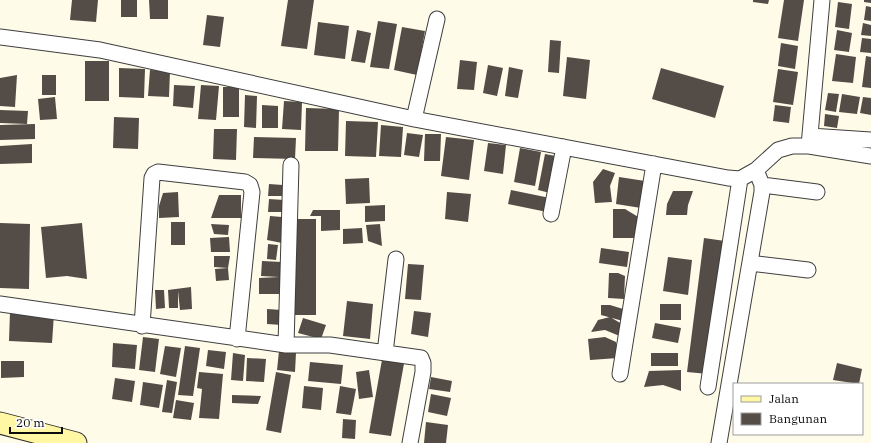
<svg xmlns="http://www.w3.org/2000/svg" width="871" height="443" font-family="'IBM Plex Serif',serif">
  <rect width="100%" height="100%" fill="#fffbe9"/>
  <path fill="#544c47" d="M72,0H98L96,22L70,20Z
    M121,0H137V17H121Z
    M149,0H168V19H150Z
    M288,0H314L307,49L281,46Z
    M753,0H769L768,4L753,2Z
    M784,0H804L798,41L778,38Z
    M864,0H871V3L864,2Z
    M838,2L852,4L849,29L835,27Z
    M866,6L871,7V21L864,20Z
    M207,15L224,17L220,47L203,45Z
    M378,21L397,24L389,69L370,67Z
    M318,22L349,26L345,59L314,55Z
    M863,23L871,25V36L861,35Z
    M402,27L425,31L417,75L394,70Z
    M357,30L371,33L365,63L351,61Z
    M837,30L852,33L849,52L834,50Z
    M862,38L871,39V53L860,52Z
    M550,40L561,41L559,73L548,72Z
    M781,43L798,46L795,69L778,66Z
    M836,54L856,57L853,83L832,81Z
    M866,56L871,57V88L862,87Z
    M567,57L590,60L586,99L563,96Z
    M460,60L477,62L474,90L457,89Z
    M85,61H109V101H85Z
    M488,65L503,68L497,96L483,93Z
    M509,67L523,70L518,98L505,96Z
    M119,68L145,69L144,98L119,97Z
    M661,68L724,86L715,118L652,99Z
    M778,69L798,72L793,105L773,102Z
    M150,70L170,71L169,97L148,96Z
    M17,75L15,107L0,106V78Z
    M42,75H56V95H42Z
    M174,85L195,86L193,108L173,106Z
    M201,85L219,86L216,120L198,119Z
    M223,87H239V117H223Z
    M828,93L839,94L836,112L825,110Z
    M842,94L860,97L857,114L839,112Z
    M245,95L257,96L256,128L244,127Z
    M55,97L57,119L40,120L38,99Z
    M863,97L871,98V115L860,113Z
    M284,101L302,102L301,130L282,129Z
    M262,105L278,106V128H262Z
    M775,105L791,107L789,123L773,121Z
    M306,108L339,109L338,151H305Z
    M0,110L28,111L27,124L0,123Z
    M825,114L839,116L837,128L824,126Z
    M114,117L139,118L138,149L113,148Z
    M346,121L378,122L376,157L345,156Z
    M35,124V139L0,140V125Z
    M381,125L403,127L401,157L379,156Z
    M214,129H237L236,160L213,159Z
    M407,133L423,135L419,157L404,155Z
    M425,134H441L440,161H424Z
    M254,137L296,138L295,159L253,158Z
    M446,137L474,140L469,180L441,176Z
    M488,143L506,145L503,174L484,171Z
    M32,144V163L0,164V146Z
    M520,148L541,152L535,186L514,182Z
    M545,154L561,157L554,194L538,190Z
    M603,169L615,173L610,186L612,202L595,203L593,182Z
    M619,177L645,181L641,208L616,204Z
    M369,178L370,203L346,204L345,179Z
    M269,184L283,185L282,196H268Z
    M511,190L550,198L547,212L508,204Z
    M673,191H693L688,205L687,215H666L667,204Z
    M178,192L179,217L159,218V206L163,193Z
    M447,192L471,194L468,222L445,219Z
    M219,195H241V218H211Z
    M269,199L284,200L283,212H268Z
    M385,205V221L365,222V206Z
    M613,209H625L640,218V238H613Z
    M313,210H340V230L321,231V216H310Z
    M270,216L282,217L281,231L284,232L282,243L267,240Z
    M295,219H316V315H294Z
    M171,222H185V245H171Z
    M0,223L30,224L29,289L0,288Z
    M82,223L87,279L67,276L46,278L41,227Z
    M211,224L229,225L228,235L214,234Z
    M380,224L382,246L368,241L366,225Z
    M362,228L363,243L343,244V229Z
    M229,237L230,252H211L210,238Z
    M704,238L725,241L708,374L687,372Z
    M268,244L278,245L276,260L267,259Z
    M601,248L629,252L627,267L599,263Z
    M214,256H230L228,268L214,267Z
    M668,257L692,260L688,295L663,291Z
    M262,261L282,262V294H259V278L279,277L261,276Z
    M408,264L424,265L421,300L405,299Z
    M228,268L229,280L216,281L215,269Z
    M609,273H618L625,276L624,299L608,298Z
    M191,287L192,309L180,310L178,291V308H169L168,290Z
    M155,290H164L165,308L156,309Z
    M347,301L373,304L370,339L343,336Z
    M660,304H681V320H660Z
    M601,305H610L623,309V321L601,315Z
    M267,309L282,310V325L267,324Z
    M414,311L431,313L428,337L411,334Z
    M10,312L54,314L52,343L9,341Z
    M610,317L622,324V337L605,330L591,332L598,320Z
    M303,318L326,325L321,339L298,333Z
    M655,323L681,328L678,343L652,338Z
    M143,337L159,339L155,372L139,370Z
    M605,337L616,342L618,358L590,360L588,339Z
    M113,343L137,345L135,369L112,367Z
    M165,346L181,348L176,377L160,374Z
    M185,346L200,348L193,396L178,395Z
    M208,350L226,352L224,369L206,366Z
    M279,351L296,353L295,372L277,370Z
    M233,353L245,355L243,381L231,380Z
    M651,353H678V366H651Z
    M383,354L405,358L391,436L369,433Z
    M247,358L266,359L264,382L246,381Z
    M1,361H24V377L1,378Z
    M310,362L343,365L341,384L308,381Z
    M837,363L862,369L859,384L833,380Z
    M369,370L373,397L359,399L356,372Z
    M681,370V391L663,385L644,387L649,371Z
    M199,372L223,374L219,419L199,418L202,389L197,388Z
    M276,372L291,375L281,433L266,430Z
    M431,377L452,381L450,392L429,389Z
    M115,378L135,381L132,402L112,399Z
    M167,380L177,382L172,413L162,412Z
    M143,382L163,385L159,408L140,405Z
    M304,386L323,388L321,410L302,408Z
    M340,386L356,389L351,415L336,413Z
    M431,394L451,398L447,416L428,412Z
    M232,395L261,396L258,404L232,403Z
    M176,400L194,403L191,420L173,418Z
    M343,419L356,420L355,439L342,438Z
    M426,422L448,425L446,443H424Z"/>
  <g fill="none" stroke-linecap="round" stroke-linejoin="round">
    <g stroke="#3e3e3e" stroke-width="17">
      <path id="minor" d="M0,37L100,50L414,119L728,178L740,179L756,170L778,150L792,146H809L871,156
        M414,119L437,19
        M810,136L871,140
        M809,146L822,0
        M762,185L817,192
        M551,214L564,147
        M750,263L808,270
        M0,304L286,345H330L421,358L423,363V372L410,443
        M142,326L152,178L154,174L158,172L245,182L250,185L252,192L237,339
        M286,345L291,165
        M385,353L396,259
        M620,374L654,164
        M708,387L740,179
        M719,443L762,192V185L756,170"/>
    </g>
    <g stroke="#2d2d2d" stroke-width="23">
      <path id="secondary" d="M0,423L76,443"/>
    </g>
    <use href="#minor" stroke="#fff" stroke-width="15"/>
    <use href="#secondary" stroke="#fff7a4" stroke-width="21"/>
  </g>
  <rect x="733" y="383" width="130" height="52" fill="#ffffff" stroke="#9d9d9d"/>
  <rect x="741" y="396" width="20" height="6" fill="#fff7a4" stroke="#9d9d9d"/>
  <text x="769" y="403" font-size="12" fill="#0b0b0b">Jalan</text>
  <rect x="741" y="413" width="20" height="12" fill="#544c47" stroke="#9d9d9d"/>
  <text x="769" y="423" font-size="12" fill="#0b0b0b">Bangunan</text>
  <path d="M10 427v6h52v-6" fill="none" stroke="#0b0b0b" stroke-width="2"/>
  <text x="16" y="427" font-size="12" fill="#0b0b0b" stroke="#ffffff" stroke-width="3" paint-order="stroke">20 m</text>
</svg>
